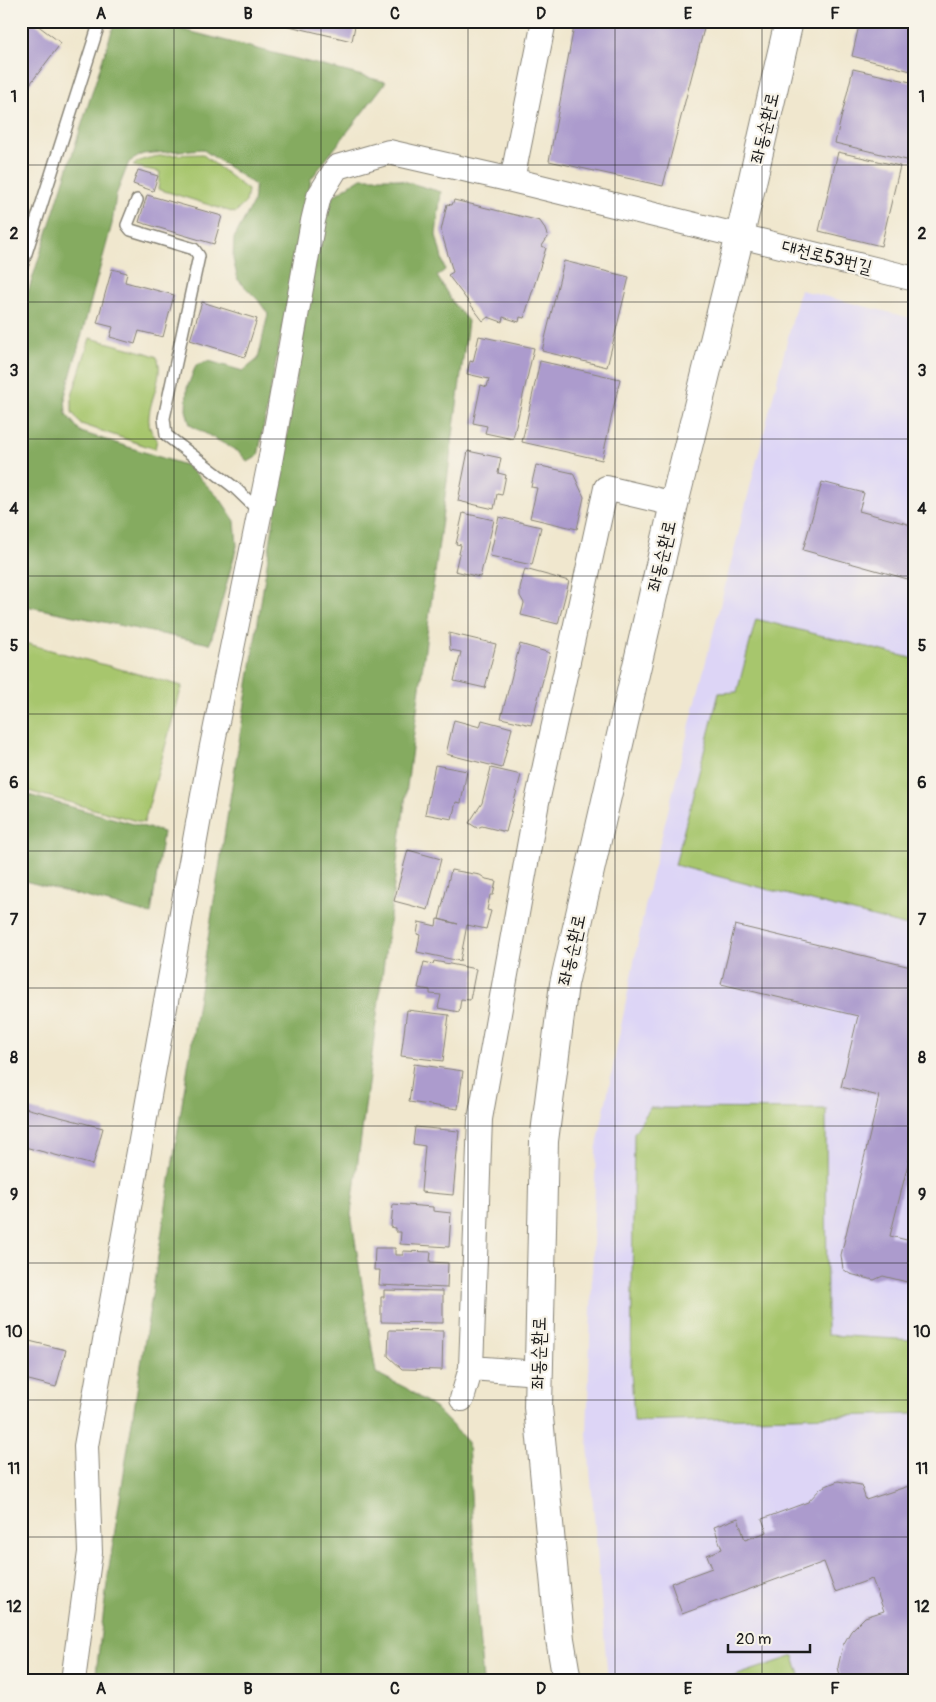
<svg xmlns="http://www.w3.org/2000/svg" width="936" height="1702" font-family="Pangolin,'Poor Story',sans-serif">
  <rect width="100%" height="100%" fill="#f7f3e8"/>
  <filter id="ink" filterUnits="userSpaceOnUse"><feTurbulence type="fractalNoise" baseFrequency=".02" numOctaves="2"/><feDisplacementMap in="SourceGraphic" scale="10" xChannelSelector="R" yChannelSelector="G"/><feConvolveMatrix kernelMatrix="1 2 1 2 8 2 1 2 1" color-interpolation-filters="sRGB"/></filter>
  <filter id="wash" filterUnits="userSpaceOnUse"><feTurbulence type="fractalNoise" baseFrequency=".0096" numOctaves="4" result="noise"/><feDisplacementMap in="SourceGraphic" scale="20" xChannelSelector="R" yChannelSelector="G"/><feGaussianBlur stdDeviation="1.12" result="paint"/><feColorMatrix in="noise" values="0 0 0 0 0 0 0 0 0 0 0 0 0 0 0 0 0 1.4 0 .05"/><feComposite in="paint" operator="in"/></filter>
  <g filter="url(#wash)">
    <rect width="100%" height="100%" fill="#f0e7ce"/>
    <path fill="#ddd5f6" d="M800,290L915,319V1681H608L587,1434L596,1151L650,882Z"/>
    <path fill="#a7c66d" stroke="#627144" d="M202,154L248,190L246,202L235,213L158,189L160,172L133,166C144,153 185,155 202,154Z
      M90,338L147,353L157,357C168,383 134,417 157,439L155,449L81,424L72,412V396Z
      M756,619L915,659V928L675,865L719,693L737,692Z
      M21,642L182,686L144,823L21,789Z
      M650,1108L826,1109L827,1335L915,1340V1414L634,1421L631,1371L634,1133Z
      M794,1656L802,1681H720Z"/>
    <path fill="#85ab60" stroke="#50643e" d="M115,21H149L386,82L311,179L258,456L248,462L239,452L190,425L186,410L187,388L196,365L209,361L243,371L258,359L268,314L258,300L238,280L233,259L234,238L253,203L255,185L202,149L143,154L129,162L116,195L112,224L65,396L66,414L81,432L188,466L221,500L235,521L237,546L210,644L21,605V314Z
      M361,178H393L441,192L436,235L445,270L437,276L453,303L468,321L351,1214L376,1373L406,1388L436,1409L468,1442L479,1634L483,1681H95L109,1568L319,233L333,196Z
      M21,793L163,832L151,914L21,880Z"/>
    <g id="blocks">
      <path fill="#ac9bcd" d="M21,21H32L61,43L21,96Z
        M268,21H356L352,41Z
        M575,21H706L663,186L549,161Z
        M860,21H915V72L852,56Z
        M853,69L915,83V162L835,143Z
        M838,152L900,166L881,246L819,231Z
        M138,170L158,176L153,191L133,184Z
        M147,195L222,216L214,244L139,222Z
        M454,200L540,221L544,227L548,237L542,246L546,248L524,318L520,317L519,322L503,317L502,322L488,317L483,321L448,275L453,272L441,231L447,204L452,205Z
        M564,261L629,277L607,367L542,351Z
        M112,269L127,273L125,282L174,295L163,337L139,331L135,344L110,337L113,327L97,323Z
        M202,302L257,319L245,357L190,340Z
        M479,336L534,348L513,439L485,433L487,426L473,423L481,385L487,387L489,379L467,374L470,361L473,362Z
        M540,361L620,379L602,460L522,442Z
        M468,451L501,458L498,473L506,475L502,495L497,494L494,509L458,501Z
        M536,465L573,473L584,497L577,529L530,518L537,488L531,487Z
        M822,482L864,493L859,511L915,526V581L803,550Z
        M463,513L494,520L480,577L455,571L461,545L456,544Z
        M499,517L541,527L532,565L490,556Z
        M525,569L569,581L558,624L521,615L524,603L520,596V588Z
        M449,633L496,644L485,688L454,681L461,652L450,650Z
        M520,644L550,653L531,725L501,718Z
        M454,720L480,727L482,720L512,728L502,768L446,754Z
        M435,765L467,771L461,803L456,802L452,819L425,814Z
        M491,768L521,775L506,832L482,826L477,828L469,823L482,803Z
        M408,850L441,859L428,910L394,901Z
        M451,870L480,875L486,879L496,881L493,895H490L487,910L491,911L486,929L467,925L460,961L417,952L420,935L417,934L419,922L436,926L437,919L458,924L439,919Z
        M735,925L915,968V1136L890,1236L915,1242V1284L883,1276L874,1280L850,1274L843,1269L841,1255L879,1096L841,1087L858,1016L721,984Z
        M434,961L476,969L470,1000L461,999L459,1012L438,1008L441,995L430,994V990L418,988L424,962L433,964Z
        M407,1010L449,1015L443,1061L401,1056Z
        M414,1064L463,1071L458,1109L409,1102Z
        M21,1107L103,1128L93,1165L21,1146Z
        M415,1127L459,1131L453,1195L421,1192L425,1146L413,1144Z
        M393,1204L433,1207V1211L451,1213L449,1247L400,1244L401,1232H396V1228L391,1227Z
        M375,1248H395V1255H403V1251L431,1252L430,1262L448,1263L447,1288L379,1285L380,1270H374Z
        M384,1290L443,1291V1323L381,1322V1297H384Z
        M389,1330L443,1331L442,1370L402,1369L388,1356Z
        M21,1339L66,1350L56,1387L21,1378Z
        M838,1481L861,1485L866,1500L915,1484V1681H841L838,1667L843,1645L851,1631L865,1617L884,1611L872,1579L835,1592L824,1562L682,1614L671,1583L712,1568L707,1555L722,1549L714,1527L738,1518L745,1540L767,1532L762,1519L808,1502L821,1488Z"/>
    </g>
  </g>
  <g filter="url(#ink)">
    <use href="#blocks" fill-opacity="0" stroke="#868275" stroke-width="1"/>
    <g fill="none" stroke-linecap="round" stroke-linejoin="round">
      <g stroke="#868275" stroke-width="14">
        <path id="service" d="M137,200L127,225L131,230L194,249L199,256L164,418L166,435L235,488L260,512
          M21,269L100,21"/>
      </g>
      <g stroke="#868275" stroke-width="26">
        <path id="minor" d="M512,180L544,21
          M471,1368L480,1119L537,802L606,488L674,504
          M462,1399L471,1368L538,1373
          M73,1681L90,1552L86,1446L211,751L270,462L313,221L319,196L337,167L389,152L512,180L915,279"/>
      </g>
      <g stroke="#868275" stroke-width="30">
        <path id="tertiary" d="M567,1681L560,1639L538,1407L544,1141L564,984L674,504L740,235L789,21"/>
      </g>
      <use href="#service" stroke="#fff" stroke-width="11"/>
      <use href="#minor" stroke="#fff" stroke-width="24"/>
      <use href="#tertiary" stroke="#fff" stroke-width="28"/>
    </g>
  </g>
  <path fill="none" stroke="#1c1c1c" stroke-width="1" stroke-opacity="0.55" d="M174,21V1681M321,21V1681M468,21V1681M615,21V1681M762,21V1681M21,165H915M21,302H915M21,439H915M21,576H915M21,714H915M21,851H915M21,988H915M21,1126H915M21,1263H915M21,1400H915M21,1537H915"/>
  <g text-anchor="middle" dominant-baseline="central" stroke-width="4.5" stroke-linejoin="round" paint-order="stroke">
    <g font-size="18" fill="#1c1c1c" stroke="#f7f3e8">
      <text transform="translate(765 128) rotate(-77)">좌동순환로</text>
      <text transform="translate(827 257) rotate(14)">대천로53번길</text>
      <text transform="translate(662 556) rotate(-77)">좌동순환로</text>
      <text transform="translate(572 950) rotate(-78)">좌동순환로</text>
      <text transform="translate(539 1353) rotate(-89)">좌동순환로</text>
    </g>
  </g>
  <rect width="936" height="1702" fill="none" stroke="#f7f3e8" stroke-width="55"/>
  <path d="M728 1644v8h82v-8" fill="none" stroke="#1c1c1c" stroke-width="2.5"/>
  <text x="736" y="1644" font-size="15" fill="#1c1c1c" stroke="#f7f3e8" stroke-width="4" paint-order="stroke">20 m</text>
  <rect x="28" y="28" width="880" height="1646" fill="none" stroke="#1c1c1c" stroke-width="2"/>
  <g font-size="16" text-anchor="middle" font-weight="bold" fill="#1c1c1c">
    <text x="101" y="19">A</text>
    <text x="248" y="19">B</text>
    <text x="395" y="19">C</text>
    <text x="541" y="19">D</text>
    <text x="688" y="19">E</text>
    <text x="835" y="19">F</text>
    <text x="14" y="102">1</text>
    <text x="922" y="102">1</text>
    <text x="14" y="239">2</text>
    <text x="922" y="239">2</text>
    <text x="14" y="376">3</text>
    <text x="922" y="376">3</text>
    <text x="14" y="514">4</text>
    <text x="922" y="514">4</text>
    <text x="14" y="651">5</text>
    <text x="922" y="651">5</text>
    <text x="14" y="788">6</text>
    <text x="922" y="788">6</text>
    <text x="14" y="925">7</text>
    <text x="922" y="925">7</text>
    <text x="14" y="1063">8</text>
    <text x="922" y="1063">8</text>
    <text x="14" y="1200">9</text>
    <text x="922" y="1200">9</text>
    <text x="14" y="1337">10</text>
    <text x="922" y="1337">10</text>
    <text x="14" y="1474">11</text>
    <text x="922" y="1474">11</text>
    <text x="14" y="1612">12</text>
    <text x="922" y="1612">12</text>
    <text x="101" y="1694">A</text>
    <text x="248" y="1694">B</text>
    <text x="395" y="1694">C</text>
    <text x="541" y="1694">D</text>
    <text x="688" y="1694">E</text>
    <text x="835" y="1694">F</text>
  </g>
</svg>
